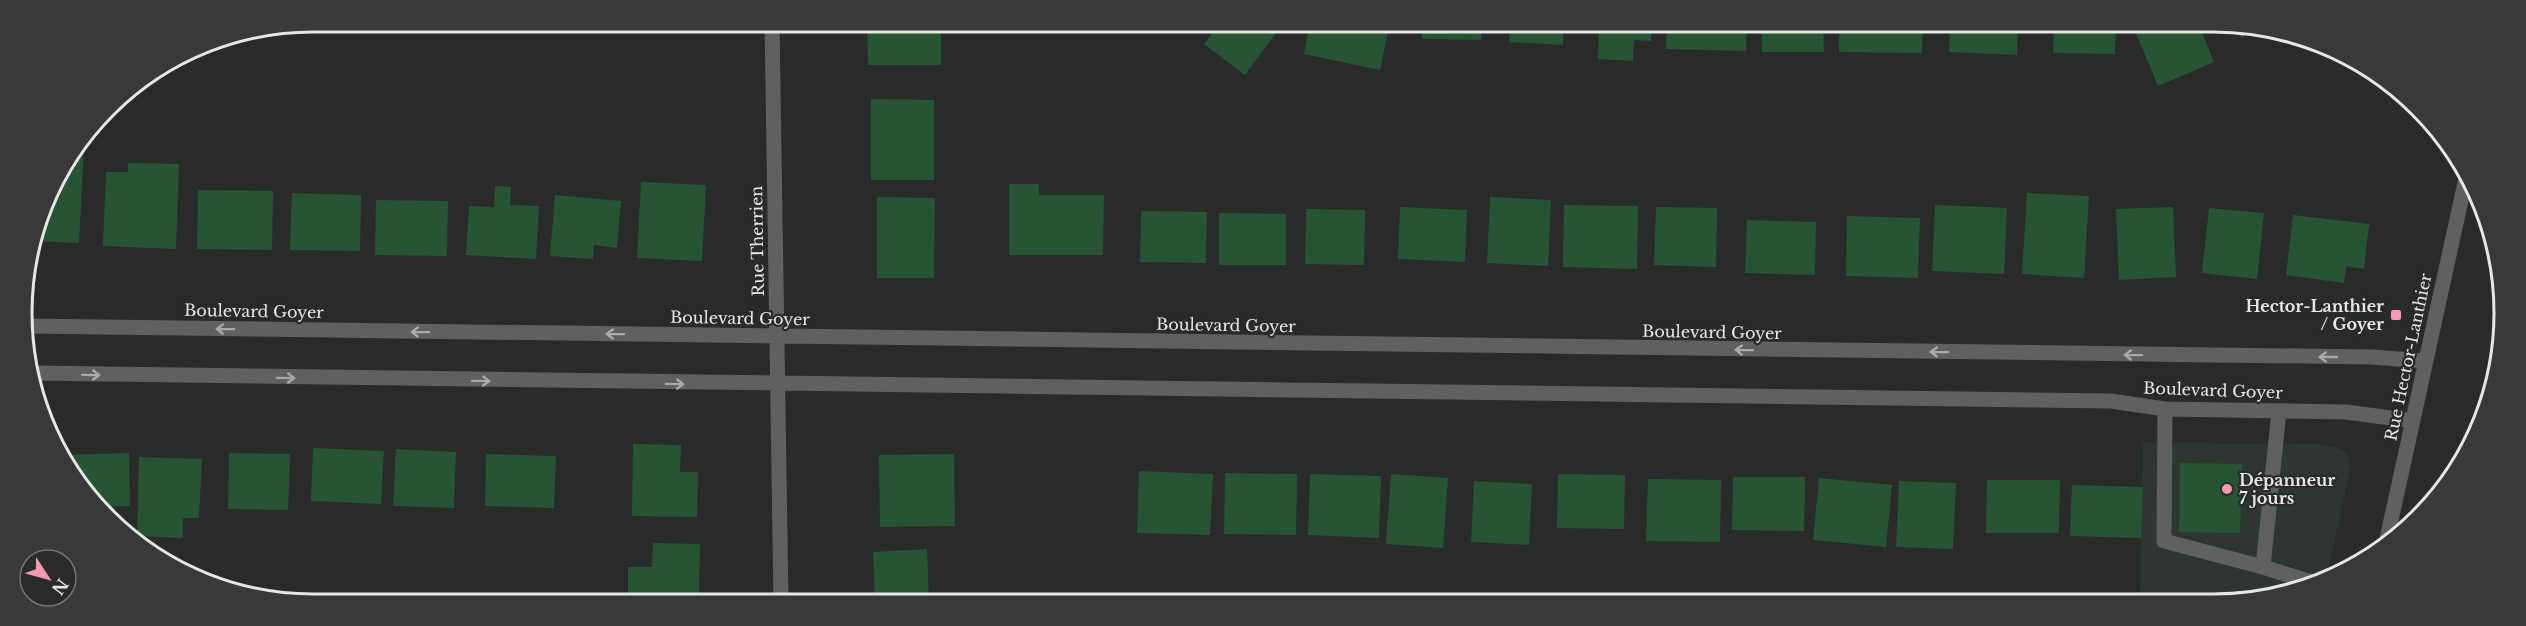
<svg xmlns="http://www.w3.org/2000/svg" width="2526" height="626" font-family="'Libre Baskerville',serif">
  <rect width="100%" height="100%" fill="#282b29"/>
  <path fill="#2f3631" d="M2143,443L2319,444L2335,447L2344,451L2349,458L2350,470L2326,580L2251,603H2140Z"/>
  <path fill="#275435" d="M867,22H941V65H868Z
    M1197,22H1284L1245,75L1204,44L1212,34Z
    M1320,22H1390L1380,70L1304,54L1309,28L1318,30Z
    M1422,22L1482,23L1481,40L1422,39Z
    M1510,23H1564L1563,45L1509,42Z
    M1599,23H1652L1651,41L1634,40L1633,61L1598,59Z
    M1667,23H1747L1746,51L1666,49Z
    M1762,23H1823L1824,52H1762Z
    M1839,23H1923L1922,53L1839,52Z
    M1950,23H2018L2017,55L1949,52Z
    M2054,23H2116L2115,54L2053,53Z
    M2138,23H2198L2214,62L2158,86L2133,26Z
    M2228,24H2251L2256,25L2242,38Z
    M871,99L934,100V180H871Z
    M81,145H84L79,243L36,241L51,184Z
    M128,163L179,164L176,249L103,246L106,172H128Z
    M641,182L706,185L702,261L637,258Z
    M1009,184H1039V195H1104L1103,255H1009Z
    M495,186L511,187L510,205L539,206L536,259L466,255L469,206L494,207Z
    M198,190L273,191L272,250L197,249Z
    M292,193L361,195L360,251L290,250Z
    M2027,193L2089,196L2084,278L2022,274Z
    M555,195L621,201L617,248L594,245L593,259L550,256Z
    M877,197L935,198L934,278H877Z
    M1490,197L1551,200L1548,266L1487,263Z
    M376,200L448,201L447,256L375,255Z
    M1564,205L1638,206L1637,269L1563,267Z
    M1935,205L2007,208L2004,274L1932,271Z
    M1400,207L1467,210L1465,262L1398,259Z
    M1656,207L1717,208L1716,267L1654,265Z
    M2173,207L2176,277L2119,280L2116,209Z
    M2209,208L2264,213L2257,279L2202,273Z
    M1306,209L1365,210L1364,265L1305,264Z
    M1141,211L1207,212L1206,263L1140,262Z
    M1219,213L1286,214V265H1219Z
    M2293,215L2369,224L2364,269L2346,266L2344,283L2286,275Z
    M1847,216L1920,218L1918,278L1846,276Z
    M1747,220L1816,222L1815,275L1745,273Z
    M633,444L681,445L680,472H698L697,517L632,516Z
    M313,448L384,451L381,504L311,501Z
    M396,449L456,452L454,508L393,506Z
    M129,453L130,506L100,507L82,491L62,455Z
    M229,453L290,454L288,510L228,509Z
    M486,454L556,456L554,508L485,506Z
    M954,454L955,526L880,527L879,455Z
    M139,457L202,459L199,518H183V538L137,536Z
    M2180,463L2242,464L2240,533L2179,532Z
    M1139,471L1213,474L1210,535L1137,533Z
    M1225,473L1297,474L1296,535L1224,534Z
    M1310,474L1381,476L1379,538L1308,535Z
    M1391,474L1448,478L1443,548L1386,544Z
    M1558,474L1625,475L1624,529L1557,528Z
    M1733,477H1805L1804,531L1732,530Z
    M1819,478L1892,485L1886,547L1813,540Z
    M1648,479L1721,480L1720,542L1646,541Z
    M1987,480H2060L2059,533H1986Z
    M1474,481L1532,484L1529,545L1471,542Z
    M1899,481L1956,483L1953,549L1896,547Z
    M2072,485L2143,487L2141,538L2070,536Z
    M653,543L700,544L699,602H628V567H652Z
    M927,549L929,602H875L873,552Z"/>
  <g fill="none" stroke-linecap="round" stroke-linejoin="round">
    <path stroke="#5f6060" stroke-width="15" d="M772,22L781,602
      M26,326L2372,357L2425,361
      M32,373L2111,401L2165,409L2346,412L2413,421
      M2165,409L2164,541L2263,567
      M2279,411L2263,567L2314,583
      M2386,543L2466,178"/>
  </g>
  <defs><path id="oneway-shaft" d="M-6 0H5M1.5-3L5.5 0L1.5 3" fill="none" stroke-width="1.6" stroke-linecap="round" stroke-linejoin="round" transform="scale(1.5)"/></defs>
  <g stroke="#a9aaaa">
    <use href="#oneway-shaft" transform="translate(225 329) rotate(-179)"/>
    <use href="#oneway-shaft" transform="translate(420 332) rotate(-179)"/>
    <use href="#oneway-shaft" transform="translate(615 334) rotate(-179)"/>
    <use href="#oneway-shaft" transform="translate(1744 350) rotate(-179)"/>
    <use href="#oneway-shaft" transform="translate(1939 352) rotate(-179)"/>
    <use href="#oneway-shaft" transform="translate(2133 355) rotate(-179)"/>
    <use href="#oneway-shaft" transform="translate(2328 357) rotate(180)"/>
    <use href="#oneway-shaft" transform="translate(91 375) rotate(1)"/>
    <use href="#oneway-shaft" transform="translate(286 378) rotate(1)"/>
    <use href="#oneway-shaft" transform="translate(481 381) rotate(1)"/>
    <use href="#oneway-shaft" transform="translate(675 384) rotate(1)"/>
  </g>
  <g fill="#f19ab2" stroke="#282b29" stroke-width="2">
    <rect x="2390" y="309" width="12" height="12" rx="3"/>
    <circle cx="2227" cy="489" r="6"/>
  </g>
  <g text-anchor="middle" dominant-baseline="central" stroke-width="4.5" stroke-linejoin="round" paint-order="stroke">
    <g font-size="16" fill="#e6e7e6" stroke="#282b29">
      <text transform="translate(757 241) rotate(-91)">Rue Therrien</text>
      <text transform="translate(254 311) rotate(1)">Boulevard Goyer</text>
      <text transform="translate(740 318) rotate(1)">Boulevard Goyer</text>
      <text transform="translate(1226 325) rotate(1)">Boulevard Goyer</text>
      <text transform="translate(1712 332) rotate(1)">Boulevard Goyer</text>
      <text transform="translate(2408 357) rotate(-78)">Rue Hector-Lanthier</text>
      <text transform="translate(2213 390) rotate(2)">Boulevard Goyer</text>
    </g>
    <g font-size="16" font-weight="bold" fill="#e6e7e6" stroke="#282b29" text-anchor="end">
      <text x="2384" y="306">Hector-Lanthier<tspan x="2384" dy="18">/ Goyer</tspan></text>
      <text x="2239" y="480" text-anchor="start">Dépanneur<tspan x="2239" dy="18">7 jours</tspan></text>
    </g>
  </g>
  <path d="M0 0H2526V626H0ZM313 32H2213A281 281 0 0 1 2494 313V313A281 281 0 0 1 2213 594H313A281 281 0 0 1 32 313V313A281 281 0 0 1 313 32Z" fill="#373a38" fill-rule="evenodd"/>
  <path fill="none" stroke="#e6e7e6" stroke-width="3" d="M313 32H2213A281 281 0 0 1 2494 313V313A281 281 0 0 1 2213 594H313A281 281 0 0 1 32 313V313A281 281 0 0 1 313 32Z"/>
  <g transform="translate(48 578) rotate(126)"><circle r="28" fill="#282b29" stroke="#747675" stroke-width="1.5"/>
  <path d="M0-4.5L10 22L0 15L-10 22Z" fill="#f19ab2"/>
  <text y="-9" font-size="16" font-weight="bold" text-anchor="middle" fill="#e6e7e6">N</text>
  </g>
</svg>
